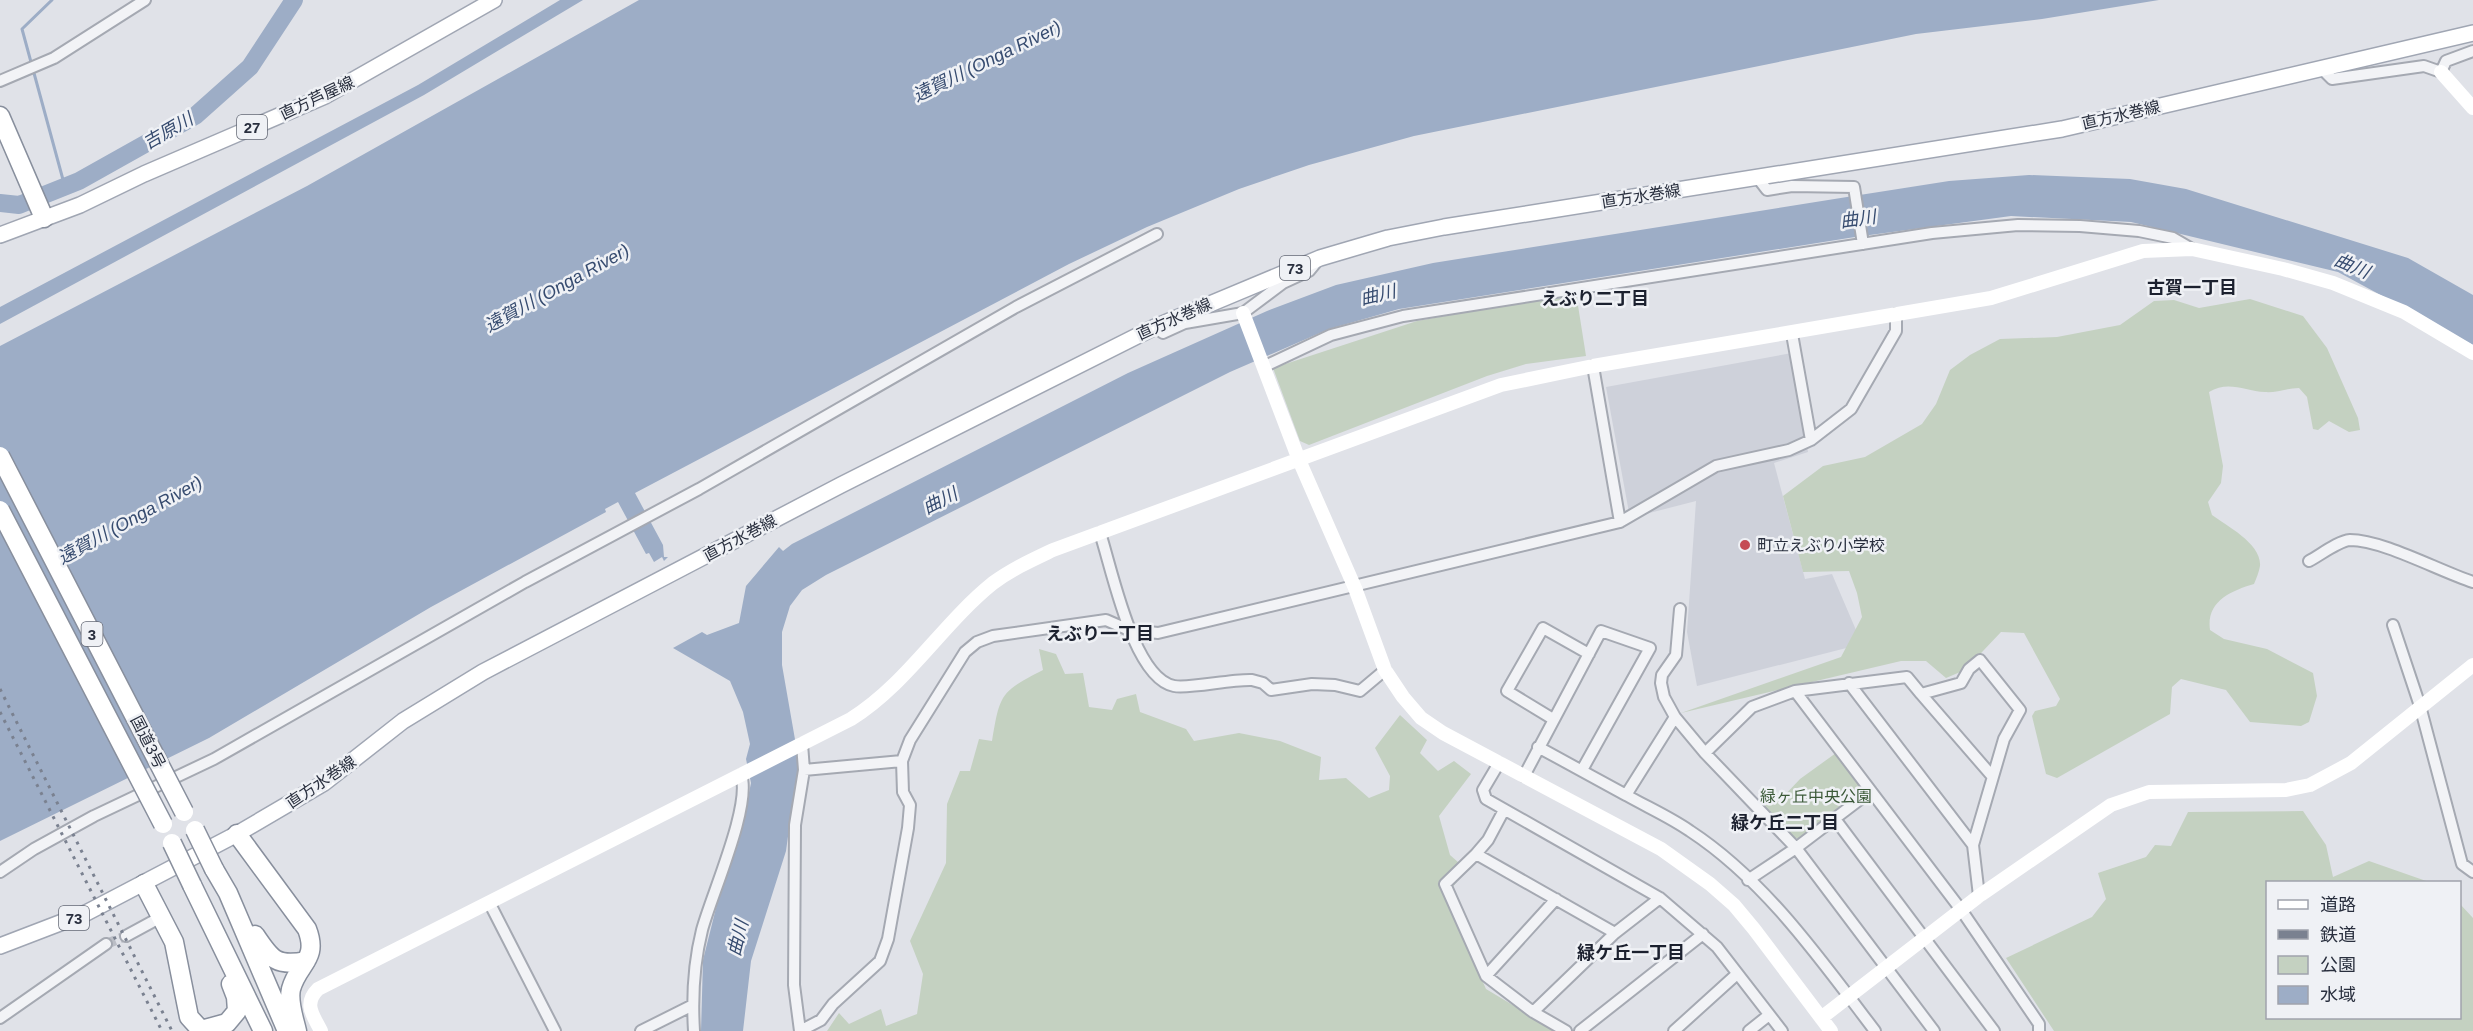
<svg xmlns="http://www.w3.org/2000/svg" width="2473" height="1031" font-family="Helvetica,'Noto Sans JP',sans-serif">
  <rect width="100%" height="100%" fill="#e0e2e8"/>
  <path fill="#ced1da" d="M1792,353L1808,452L1774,463L1805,579L1832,574L1862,644L1697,686L1687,632L1696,501L1630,518L1606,387Z"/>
  <path fill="#c4d1c1" d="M1576,293L1586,356L1526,364L1487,376L1309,445L1300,441L1273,368L1417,321Z
    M2250,299L2303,316L2327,348L2358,418L2360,430L2349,432L2329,421L2318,430L2313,429L2307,397L2299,388C2288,388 2276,393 2265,392C2245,391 2228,380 2209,392L2223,466L2221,483L2208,502L2212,515C2227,526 2262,544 2260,566C2259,572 2256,579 2254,584C2230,591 2206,602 2210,630L2224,639L2267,649L2313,673L2317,696L2309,722L2301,726L2250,722L2226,690L2181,679L2172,687L2170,714L2057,778L2046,774L2032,716L2035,711L2056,706L2060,699L2024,633L2001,632L1965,670L1946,678L1926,661H1901L1681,713L1841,657L1862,617L1857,593L1849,571L1803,572L1783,496L1823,466L1865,457L1922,424L1936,404L1950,370L1970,355L2000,339L2057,337L2120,325L2154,301L2174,300L2199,308Z
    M1039,649L1056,654L1065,674L1083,673L1089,707L1112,710L1117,699L1136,694L1140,712L1186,729L1194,741L1239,733L1280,741L1321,757L1319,780L1346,778L1369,798L1389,790L1390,776L1375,748L1400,715L1427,740L1420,753L1438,771L1454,761L1471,774L1439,816L1450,855L1467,870L1445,896L1486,989L1556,1031H827L839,1013L849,1024L881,1009L886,1026L917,1014L923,974L910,941L946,863L947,804L960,771H970L979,739L992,741C1000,694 1000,692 1043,670Z
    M1836,753L1863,786L1862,791L1801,838H1792L1759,801L1766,794L1771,800L1783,797L1800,779Z
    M2303,811L2326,845L2333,877L2369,861L2429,882H2268V1018H2460V904L2473,918V1031H2054L2006,958L2092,917L2106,899L2098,873L2146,857L2155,845L2171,846L2188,812Z"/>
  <path fill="#9dadc6" d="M560,0H583L424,95L0,324V307L418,85Z
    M639,0H2159L2042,19L1916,34L1414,136L1309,165L1239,189L1147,227L1069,264L635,493L663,545L664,557H668L664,561L662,557L654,562L649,553L646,554L618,502L605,509L606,512L431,607L209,738L0,841V346L307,186Z
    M2029,175L2130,179L2186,189L2408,258L2473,295V345L2338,272L2131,222L2011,216L1855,237L1399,309L1329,329L1230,372L826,575L802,590L790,606L782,632V665L800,768L795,785L786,851L751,961L743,1031H701L703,960L717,904L739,841L751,783L746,759L750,744L743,712L730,681L673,648L702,632L707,635L739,623L746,586L779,547L783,551L792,544L1128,373L1267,311L1336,285L1433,263L1847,197L1949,181Z"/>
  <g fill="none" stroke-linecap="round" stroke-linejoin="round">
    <path stroke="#9dadc6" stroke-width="3" d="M52,0L22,29L65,187"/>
    <path stroke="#9dadc6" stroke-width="18" d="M0,203L19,205L79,181L195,116L250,67L294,0"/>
    <path stroke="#bbbec6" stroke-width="10" stroke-dasharray="10 5" stroke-linecap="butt" d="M106,944L126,936"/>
    <g stroke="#a5a9b2" stroke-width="14">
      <path id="street" d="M2321,68L2332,79L2424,66L2441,72L2446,61L2473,51
        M0,81L54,58L145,0
        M1757,177L1767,190L1792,186L1854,187L1863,244
        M1155,327L1163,333L1185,323L1243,313L1283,283L1309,271L1318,260
        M1792,334L1811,440
        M1265,366L1331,335L1403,316L1932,233L2018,225L2080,226L2139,231L2173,238L2192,249
        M1593,366L1620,522
        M1100,533C1112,569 1133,678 1174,686C1190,689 1231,679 1252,680L1263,683L1271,690L1312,684L1335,685L1360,691L1385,670
        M2309,561C2319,556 2338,541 2350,540C2383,540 2439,571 2473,582
        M1680,609L1676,655L1662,675L1661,683L1664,697L1675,717L1705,753L1796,848L1934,1031
        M2393,625L2420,706L2462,864L2473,872
        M1849,683L1973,845
        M1795,691L1962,911L2039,1024V1031
        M1921,694L1992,776
        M1675,717L1626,795C1647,807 1670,817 1690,831C1765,880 1821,960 1875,1031
        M1553,719L1507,691L1543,628L1589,654
        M1538,747L1626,795
        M1705,753L1752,707L1795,691L1907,677L1921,694L1961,683L1969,669L1980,660L2020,710L2004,739L1973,845L1979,896
        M1499,763L1483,790L1486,799L1660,898L1717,947L1782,1031
        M804,770L902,761
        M1524,776L1601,631L1650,648L1582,770
        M1835,819L1994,1031
        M1476,854L1488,840L1504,810
        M0,872L34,849L94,816L214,759L525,582L699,489L1016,307L1157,234
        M1748,880L1796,848L1871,791
        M490,904L555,1031
        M126,936L161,917
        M1486,976L1556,899
        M1533,1012L1615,933L1660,898
        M0,1018L106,944
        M641,1031L693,1005
        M694,1031C692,998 694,962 702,930C711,896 752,805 741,775
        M800,1031L821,1020L833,1004L880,961L888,939L908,828L910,805L903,792L902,761L910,740L965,652L977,642L993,636L1106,620L1129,630L1158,633L1620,522L1716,466L1789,450L1811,440L1851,409L1896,331V314
        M800,1031L794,985L795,825L804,770L802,744
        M1566,1031L1533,1012L1486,976L1445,884L1476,854L1615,933
        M1580,1031L1703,934
        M1674,1031L1737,974
        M1749,1031L1769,1015"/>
    </g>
    <g stroke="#a0a6b3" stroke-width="18">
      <path id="primary" d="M0,235L80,205L144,174L325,96L494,0
        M0,946L86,913L237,834L324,783L403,721L483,672L841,485L1155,327L1320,258L1388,238L1444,227L2062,129L2473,33"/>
    </g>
    <g stroke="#888f9d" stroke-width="21">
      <path id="highway" d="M0,116L44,218
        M237,834L307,929C319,960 298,963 291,989C288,1002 294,1018 297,1031
        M214,869L228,893L287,1031
        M144,884L174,942L189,1017L200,1029L215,1031
        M192,885L263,1031
        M255,935C271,959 276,967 306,961
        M205,1029L227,1023L237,1011L236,997L231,984"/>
    </g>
    <use href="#street" stroke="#f2f3f6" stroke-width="10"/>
    <path stroke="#fff" stroke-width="14" d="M2441,72L2473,108
      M1243,313L1299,460L1355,588L1385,670L1403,697L1421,718L1443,733L1661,849L1710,884L1734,905L1754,929L1831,1031
      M1821,1018L1979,896L2111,805L2149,792L2286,790L2310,785L2351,763L2473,665
      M321,1031C313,1015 303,1004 318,989L851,719C907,684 942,624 993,583C1012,569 1032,560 1053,550L1501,385L1593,366L1991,298L2143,251L2192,249L2283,269L2333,283L2404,312L2473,353"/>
    <use href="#primary" stroke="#fff" stroke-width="15"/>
    <use href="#highway" stroke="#fff" stroke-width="18"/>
    <path stroke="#7a8190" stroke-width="3" stroke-dasharray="3 6" stroke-linecap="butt" d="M0,689L172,1031
      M0,712L162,1031"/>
    <g stroke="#888f9d" stroke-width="21" stroke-linecap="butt">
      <path id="highway-bridge" d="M0,456L184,812
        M0,510L163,824
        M195,830L214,869
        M172,843L192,885"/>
    </g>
    <use href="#highway-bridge" stroke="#fff" stroke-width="18"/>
  </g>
  <circle fill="#c54c55" stroke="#eff1f5" stroke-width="2" cx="1745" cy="545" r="6"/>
  <g text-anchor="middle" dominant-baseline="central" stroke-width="5" stroke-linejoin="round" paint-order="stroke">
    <g fill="#eff1f5" stroke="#646975" stroke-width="1.5">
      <rect x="237" y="115" width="30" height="24" rx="4.5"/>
      <rect x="1280" y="256" width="30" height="24" rx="4.5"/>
      <rect x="81.5" y="622" width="21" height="24" rx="4.5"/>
      <rect x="59" y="906" width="30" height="24" rx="4.5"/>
    </g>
    <g font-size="15" font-weight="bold" fill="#292f3e">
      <text x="252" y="127">27</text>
      <text x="1295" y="268">73</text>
      <text x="92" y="634">3</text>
      <text x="74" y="918">73</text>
    </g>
    <g font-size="16" fill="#292f3e" stroke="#eff1f5">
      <text transform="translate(317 98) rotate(-25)">直方芦屋線</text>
      <text transform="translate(2121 115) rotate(-13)">直方水巻線</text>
      <text transform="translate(1641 196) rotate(-9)">直方水巻線</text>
      <text transform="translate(1174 319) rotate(-24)">直方水巻線</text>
      <text transform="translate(740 538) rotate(-28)">直方水巻線</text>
      <text transform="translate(148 742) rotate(63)">国道3号</text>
      <text transform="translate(321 782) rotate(-34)">直方水巻線</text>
    </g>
    <g font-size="16" fill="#292f3e" stroke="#eff1f5" text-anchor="start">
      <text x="1757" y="545">町立えぶり小学校</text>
    </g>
    <g font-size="16" fill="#3b5938" stroke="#eff1f5">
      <text x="1816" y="796">緑ヶ丘中央公園</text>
    </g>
    <g font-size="18" font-style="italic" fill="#364b6f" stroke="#eff1f5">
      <text transform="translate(987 61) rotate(-26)">遠賀川 (Onga River)</text>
      <text transform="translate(168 131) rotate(-30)">吉原川</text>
      <text transform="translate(1858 219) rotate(-8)">曲川</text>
      <text transform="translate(2352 266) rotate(23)">曲川</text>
      <text transform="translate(557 288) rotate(-29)">遠賀川 (Onga River)</text>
      <text transform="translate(1378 295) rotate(-13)">曲川</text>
      <text transform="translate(940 501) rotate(-27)">曲川</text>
      <text transform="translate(130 520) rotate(-29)">遠賀川 (Onga River)</text>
      <text transform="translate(738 938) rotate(-76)">曲川</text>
    </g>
    <g font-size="18" font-weight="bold" fill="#1c212f" stroke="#eff1f5">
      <text x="2192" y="288">古賀一丁目</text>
      <text x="1595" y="299">えぶり二丁目</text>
      <text x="1100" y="634">えぶり一丁目</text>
      <text x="1785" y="823">緑ケ丘二丁目</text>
      <text x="1631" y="953">緑ケ丘一丁目</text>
    </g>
  </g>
  <rect x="2266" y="881" width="195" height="138" fill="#eff1f5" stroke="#a0a3ac" stroke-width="1.5"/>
  <rect x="2278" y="900" width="30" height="9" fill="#ffffff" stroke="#a0a3ac" stroke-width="1.5"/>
  <text x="2320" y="911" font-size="18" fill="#292f3e">道路</text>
  <rect x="2278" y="930" width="30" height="9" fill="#7a8190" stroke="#a0a3ac" stroke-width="1.5"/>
  <text x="2320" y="941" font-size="18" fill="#292f3e">鉄道</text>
  <rect x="2278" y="956" width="30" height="18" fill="#c4d1c1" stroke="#a0a3ac" stroke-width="1.5"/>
  <text x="2320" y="971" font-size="18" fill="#292f3e">公園</text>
  <rect x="2278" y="986" width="30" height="18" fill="#9dadc6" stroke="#a0a3ac" stroke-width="1.5"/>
  <text x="2320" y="1001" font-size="18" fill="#292f3e">水域</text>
</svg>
